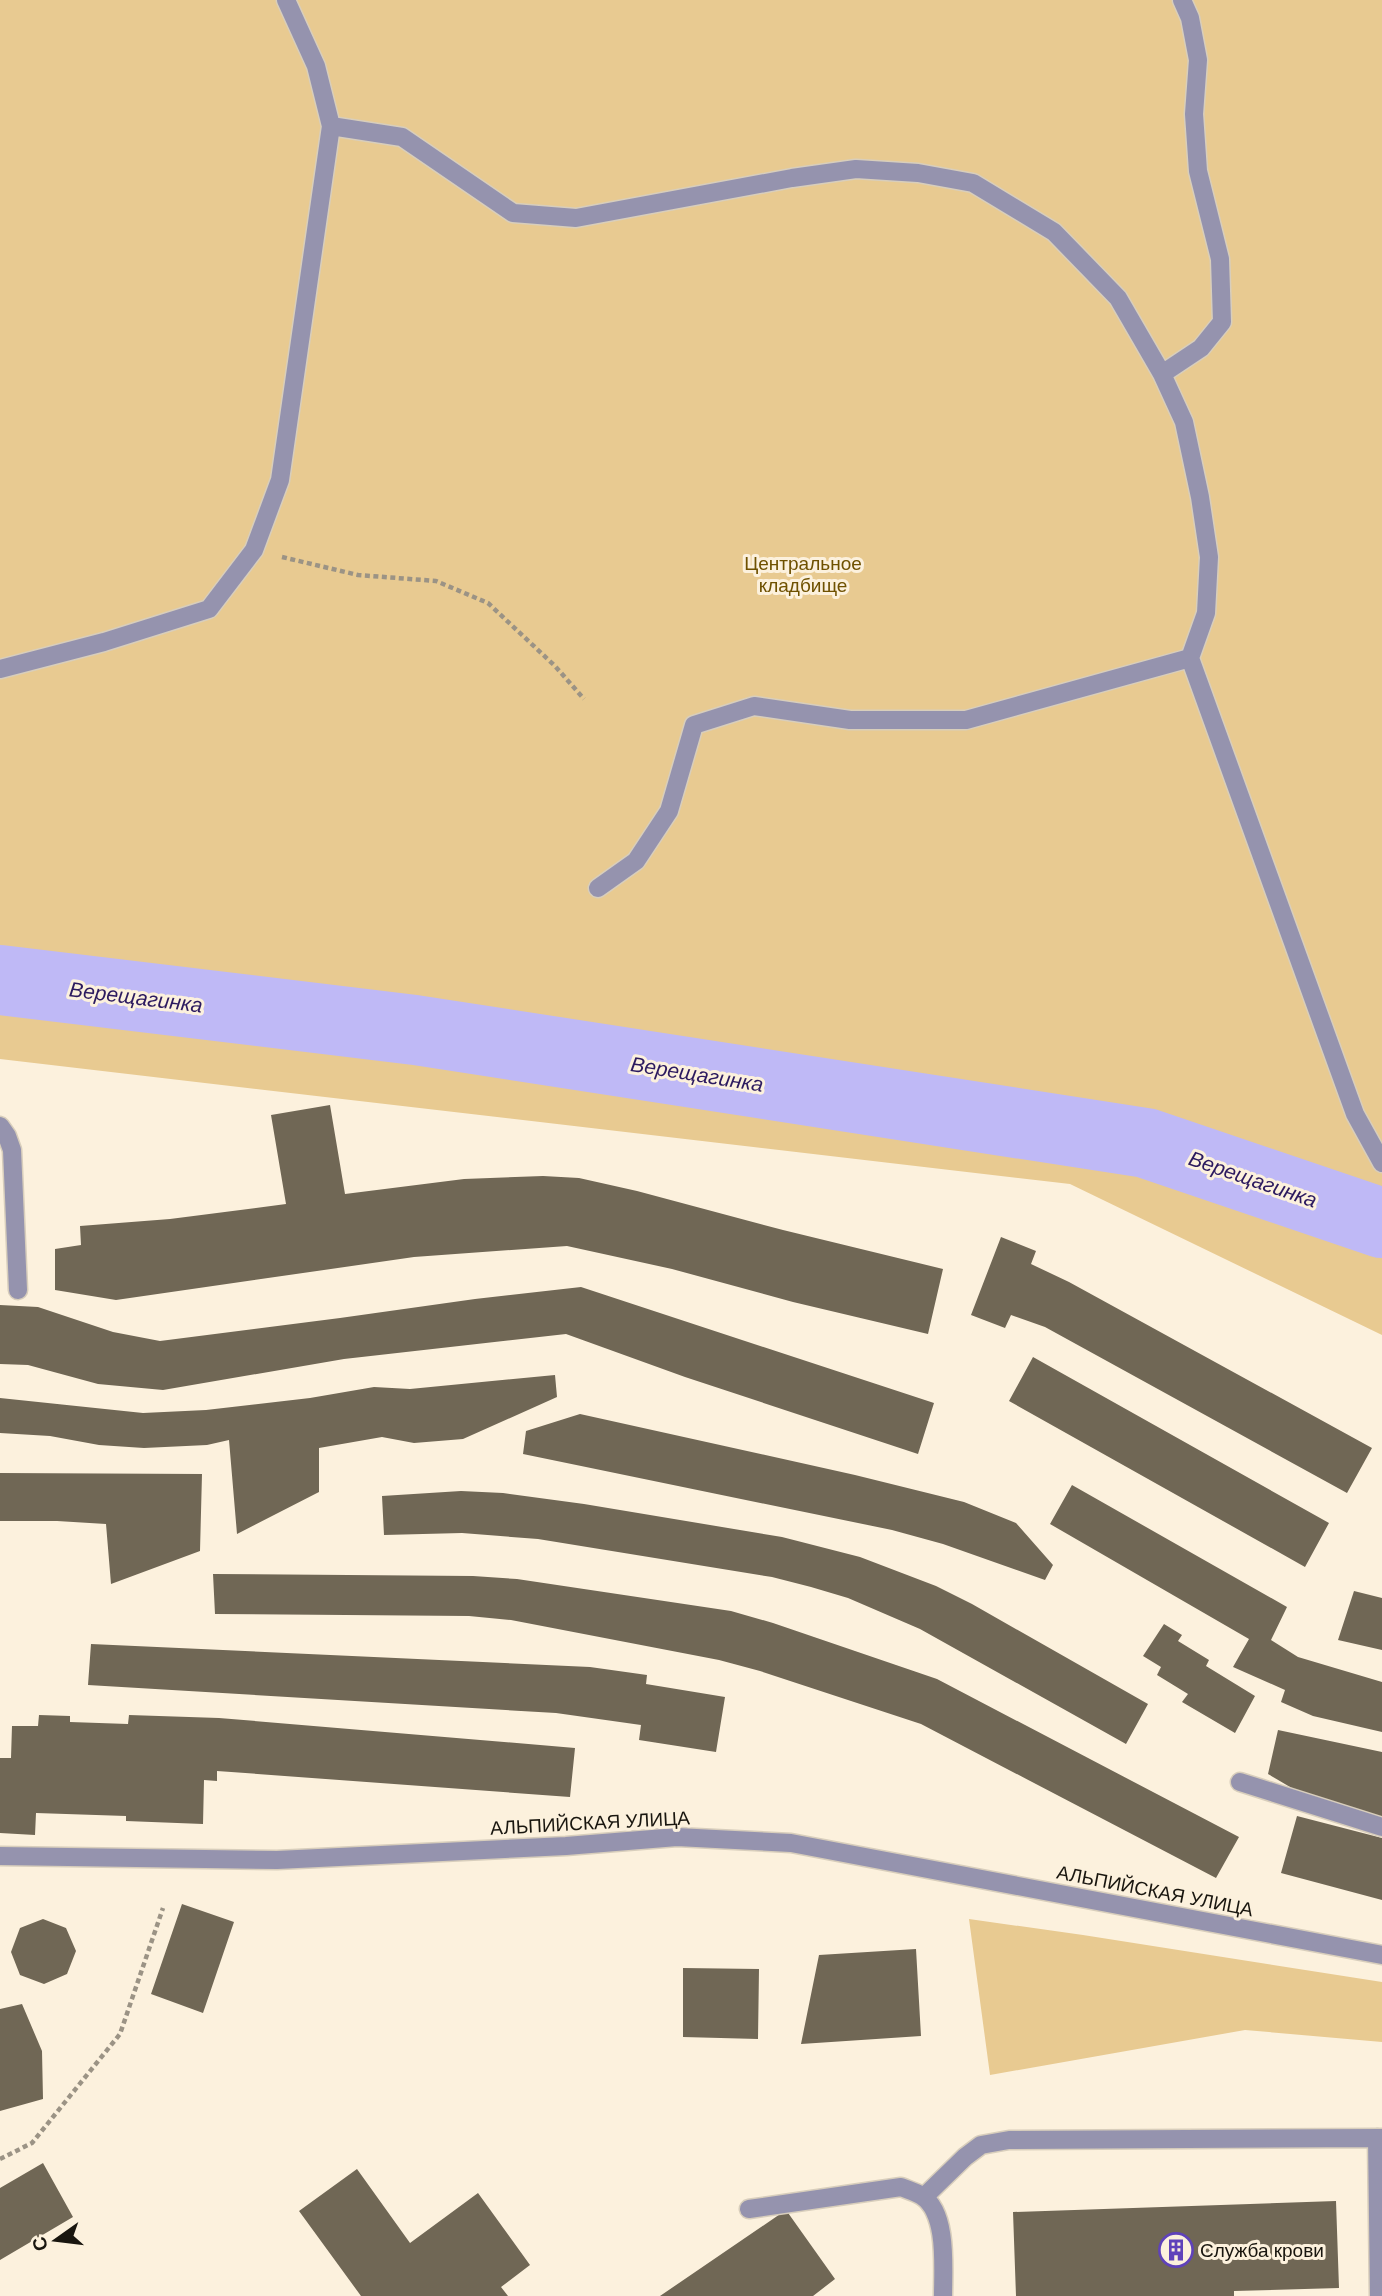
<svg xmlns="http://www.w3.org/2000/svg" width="1382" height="2296" font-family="Arial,sans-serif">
  <rect width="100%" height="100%" fill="#fcf1dd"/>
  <path fill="#e8ca91" d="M0,0H1382V1335L1070,1184L0,1059Z
    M969,1919L1083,1935L1382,1982V2042L1245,2030L990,2075Z"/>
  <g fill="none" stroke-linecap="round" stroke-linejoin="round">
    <path stroke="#bfb9f6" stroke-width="70" d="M0,980L415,1030L1146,1143L1382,1223"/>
  </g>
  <path fill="#706755" d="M330,1105L345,1194L464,1179L543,1176L579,1178L637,1191L783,1230L943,1269L928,1334L793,1302L672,1269L567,1246L414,1257L116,1300L55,1290V1249L81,1245L80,1226L170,1219L286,1204L271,1115Z
    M1001,1237L1036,1251L1031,1264L1069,1282L1372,1448L1347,1493L1045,1327L1011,1315L1005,1328L971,1315Z
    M581,1287L934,1403L918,1454L685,1377L566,1334L344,1359L163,1390L98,1384L28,1365L0,1364V1305L38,1307L113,1332L160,1341L340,1318L475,1299Z
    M1033,1357L1329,1523L1305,1567L1009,1401Z
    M555,1375L557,1397L463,1439L414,1443L382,1437L319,1448V1492L237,1534L229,1440L207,1445L144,1448L99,1445L50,1436L0,1433V1398L143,1413L206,1410L310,1398L374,1387L410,1389Z
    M580,1414L855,1475L964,1502L1016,1523L1053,1565L1045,1580L943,1544L892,1530L523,1454L526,1431Z
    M0,1473L202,1474L200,1551L111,1584L106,1524L57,1521H0Z
    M1072,1485L1287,1607L1271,1640L1298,1657L1382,1682V1732L1313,1716L1281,1702L1285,1690L1233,1667L1249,1639L1050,1524Z
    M461,1491L503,1493L584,1504L782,1537L860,1557L936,1586L972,1604L1148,1704L1126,1744L920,1629L848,1598L811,1587L772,1577L538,1539L462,1533L384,1535L382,1496Z
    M213,1574L473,1576L517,1579L731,1611L773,1623L937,1679L1239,1837L1216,1878L921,1724L760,1671L719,1660L511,1620L469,1616L215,1614Z
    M1354,1591L1382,1598V1650L1338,1640Z
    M1164,1624L1182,1635L1178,1641L1209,1660L1206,1666L1255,1696L1235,1733L1182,1702L1188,1694L1157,1675L1161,1667L1143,1656Z
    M91,1644L590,1667L647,1675L646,1684L725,1697L716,1752L639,1740L641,1725L556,1713L88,1685Z
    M39,1715L70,1716V1722L128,1724L129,1715L219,1718L575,1748L570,1797L217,1771V1781L204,1780L203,1824L126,1821V1816L36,1813L35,1835L0,1833V1758H11L12,1726H38Z
    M1278,1730L1382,1752V1817L1312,1800L1268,1774Z
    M1297,1816L1382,1838V1900L1281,1873Z
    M182,1904L234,1922L203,2013L151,1994Z
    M43,1919L66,1928L76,1951L67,1974L44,1984L20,1975L11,1952L20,1928Z
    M916,1949L921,2036L801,2044L819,1955Z
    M683,1968L759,1969L758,2039L683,2037Z
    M22,2004L42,2051L43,2099L0,2111V2009Z
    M43,2163L73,2217L0,2260V2188Z
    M357,2169L410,2243L478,2193L530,2265L501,2287L508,2296H361L299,2211Z
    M1336,2201L1339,2288L1234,2291V2296H1016L1013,2212Z
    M786,2210L835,2279L813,2296H660Z"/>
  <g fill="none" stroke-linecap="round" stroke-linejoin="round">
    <g stroke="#d8cebc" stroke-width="21">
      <path id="minor" d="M331,126L402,137L513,213L576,218L792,178L856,169L918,173L973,183L1054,232L1118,298L1162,374L1184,422L1200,497L1209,557L1206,613L1190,658L966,720H850L754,706L694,725L669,811L636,861L598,888
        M1162,374L1201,348L1222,322L1220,259L1198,171L1194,114L1198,60L1190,18L1182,0
        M1190,658L1355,1114L1382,1163
        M0,669L104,642L209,609L254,550L280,480L331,126L316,66L286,0
        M0,1126L7,1136L12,1150L18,1290
        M1240,1782L1382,1827
        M0,1856L277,1860L566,1846L677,1837L791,1843L1382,1955
        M1377,2138L1379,2296
        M924,2197L965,2157L981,2145L1009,2140L1382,2138
        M749,2209L901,2187C908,2190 916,2192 922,2196C948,2213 943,2268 943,2296"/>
    </g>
    <path stroke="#9b9385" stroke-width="4.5" stroke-dasharray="5 3.5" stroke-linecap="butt" d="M282,557L358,575L436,581L488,603L555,666L584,699
      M0,2159L32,2143L120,2034L163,1908"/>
    <use href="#minor" stroke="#9593ae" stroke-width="18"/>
  </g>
  <defs>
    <g id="building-ring" transform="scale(1.75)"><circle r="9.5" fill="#fcf1dd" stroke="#5f42ba" stroke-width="1.5"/><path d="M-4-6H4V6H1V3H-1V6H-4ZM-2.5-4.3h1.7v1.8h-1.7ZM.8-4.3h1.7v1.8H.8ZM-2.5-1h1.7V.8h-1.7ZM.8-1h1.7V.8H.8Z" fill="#5f42ba"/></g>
  </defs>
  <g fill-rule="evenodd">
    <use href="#building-ring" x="1176" y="2250"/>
  </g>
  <g text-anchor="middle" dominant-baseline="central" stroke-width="6" stroke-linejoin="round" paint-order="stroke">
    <g font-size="19" fill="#6f5100" stroke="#fcf1dd">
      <text x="803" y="563">Центральное<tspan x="803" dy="22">кладбище</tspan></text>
    </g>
    <g font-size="19" fill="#19160f" stroke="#fcf1dd">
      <text transform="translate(590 1823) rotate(-3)">АЛЬПИЙСКАЯ УЛИЦА</text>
      <text transform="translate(1155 1891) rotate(11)">АЛЬПИЙСКАЯ УЛИЦА</text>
    </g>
    <g font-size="19" fill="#19160f" stroke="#fcf1dd" text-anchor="start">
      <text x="1200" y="2250">Служба крови</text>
    </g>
    <g font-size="21" font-style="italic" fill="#2c1a5f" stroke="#fcf1dd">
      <text transform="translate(136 997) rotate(7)">Верещагинка</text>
      <text transform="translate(697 1074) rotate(9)">Верещагинка</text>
      <text transform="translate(1253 1179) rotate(19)">Верещагинка</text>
    </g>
  </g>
  <g transform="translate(56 2240) rotate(256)" stroke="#fcf1dd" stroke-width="5" paint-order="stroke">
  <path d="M0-5L12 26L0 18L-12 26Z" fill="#19160f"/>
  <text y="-10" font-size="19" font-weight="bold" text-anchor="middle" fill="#19160f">С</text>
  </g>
</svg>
